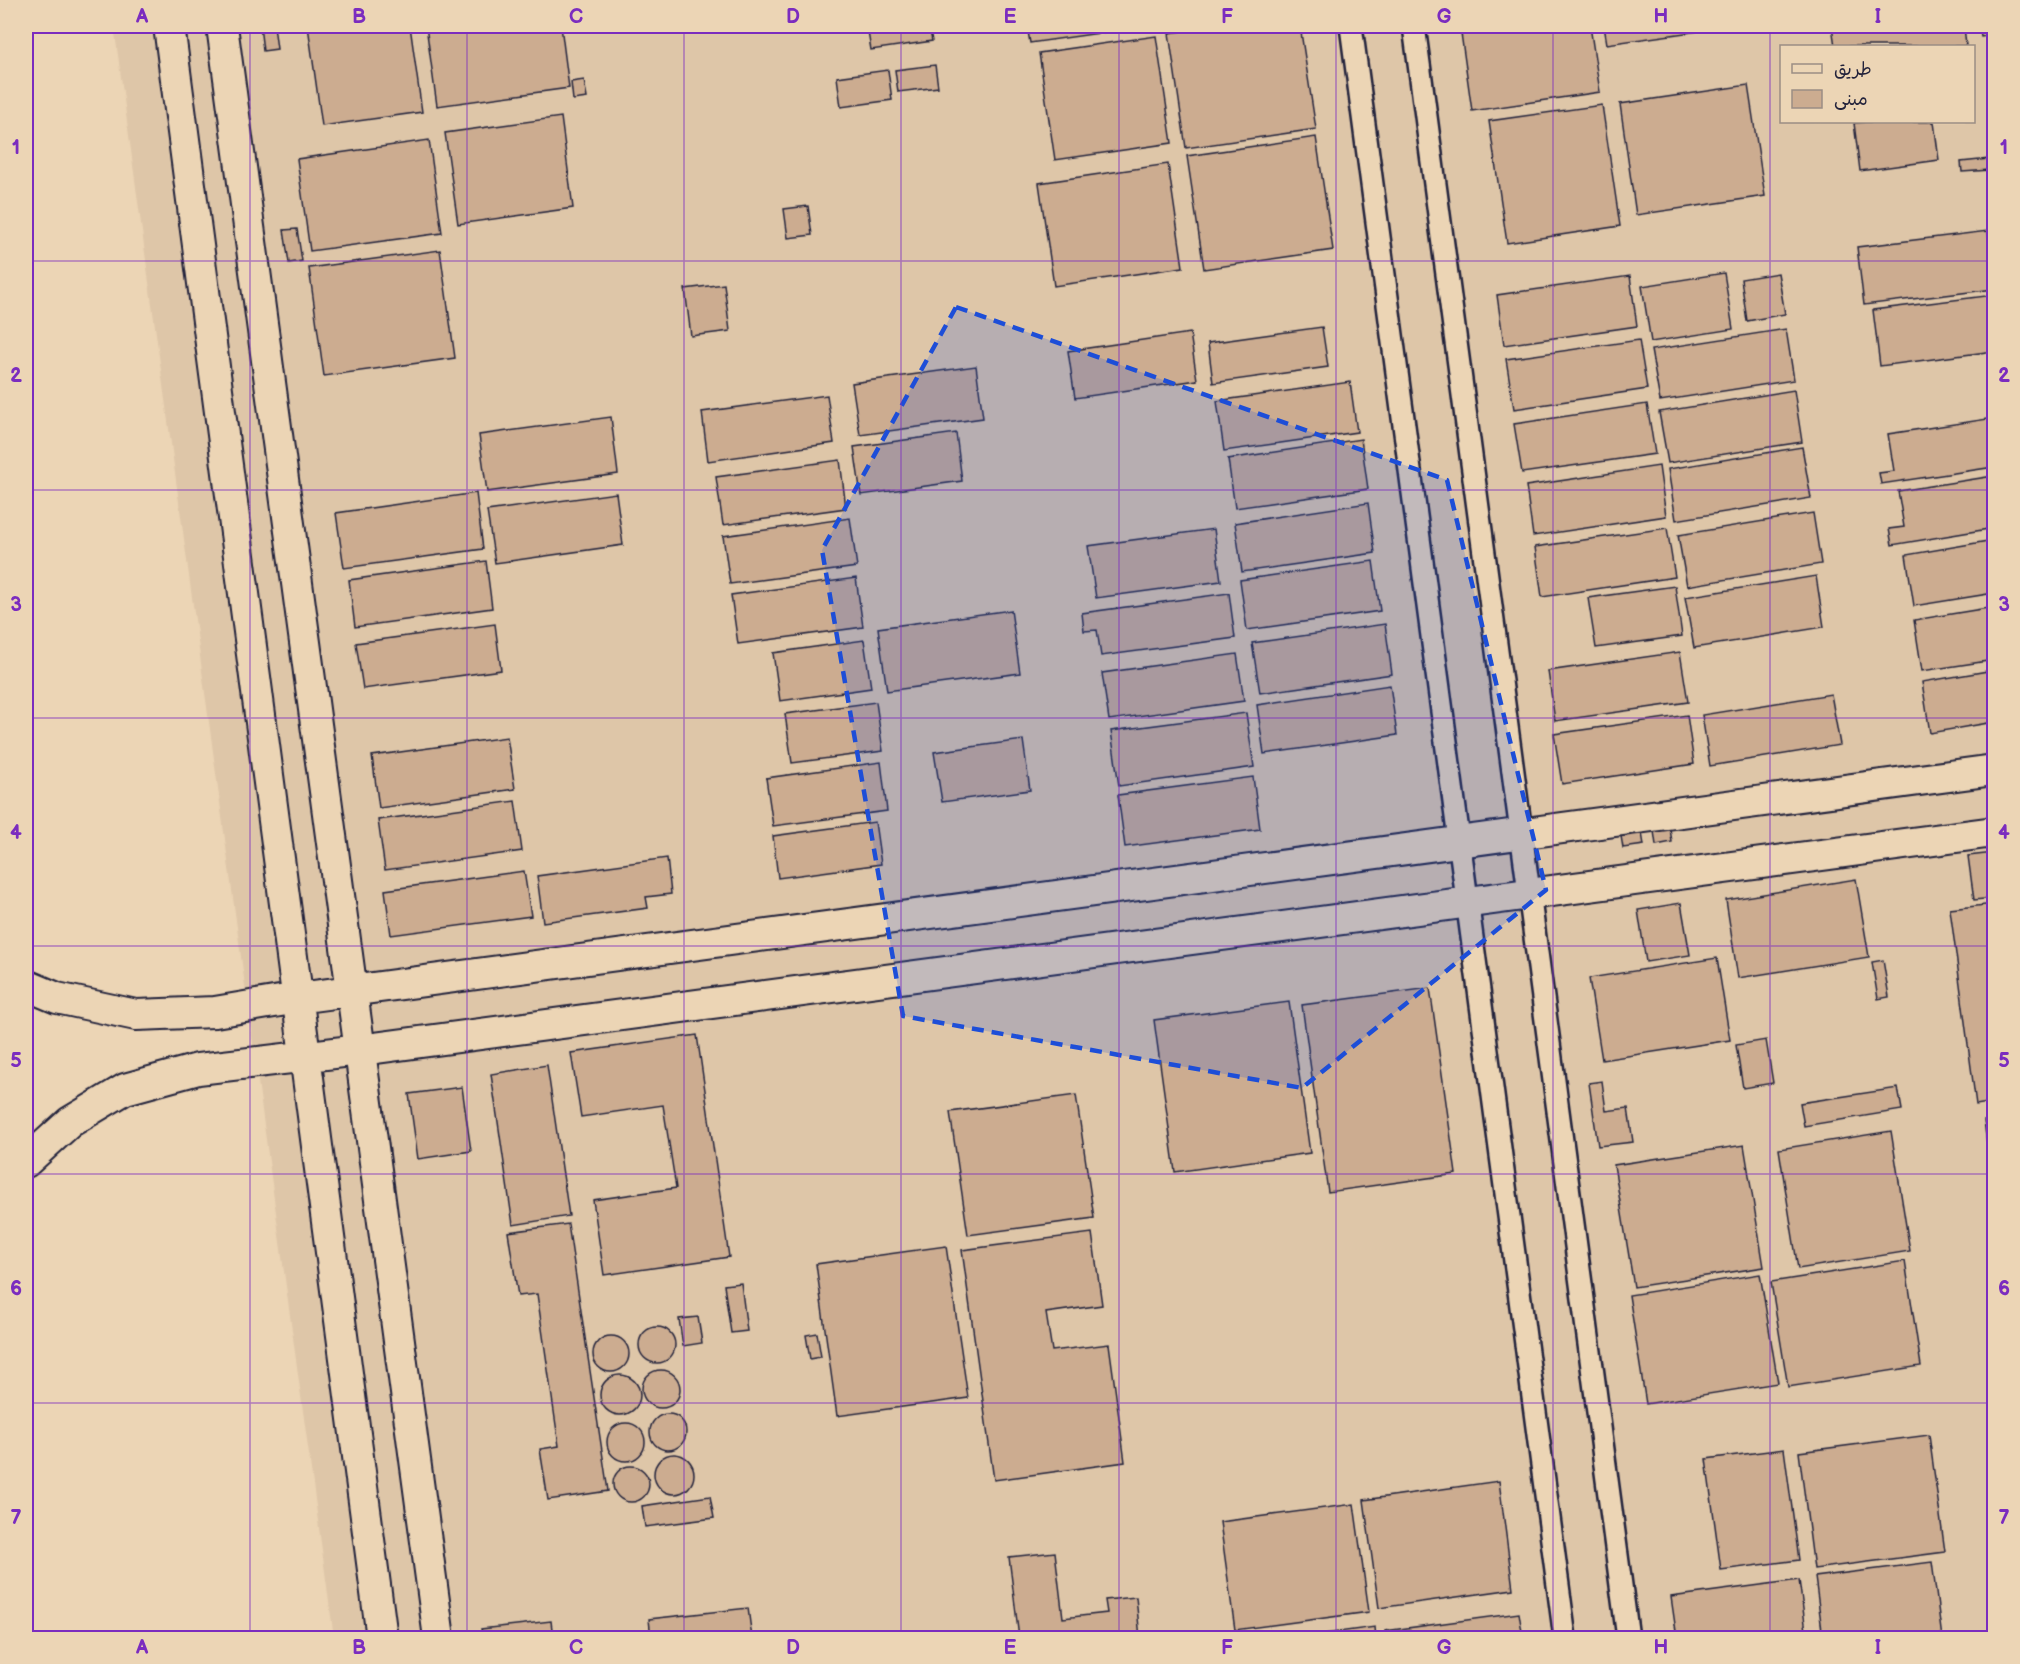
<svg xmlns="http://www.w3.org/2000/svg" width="2020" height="1664" font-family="'Balsamiq Sans','Playpen Sans Arabic',sans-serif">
  <rect width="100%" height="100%" fill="#ecd5b5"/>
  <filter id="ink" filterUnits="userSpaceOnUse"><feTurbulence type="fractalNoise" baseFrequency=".0167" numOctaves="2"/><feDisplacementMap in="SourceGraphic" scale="12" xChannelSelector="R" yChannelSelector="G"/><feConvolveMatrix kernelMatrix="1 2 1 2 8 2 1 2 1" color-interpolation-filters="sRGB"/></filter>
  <g filter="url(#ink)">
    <path fill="#dec6a8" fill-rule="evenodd" d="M114,26H1994V1638H334ZM1782,46H1974V122H1782Z"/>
    <path fill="#ccac90" stroke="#22223b" stroke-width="1.5" d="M260,26H274L277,49L263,51Z
      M308,26H410L422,112L322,126Z
      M426,26H561L569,88L437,106Z
      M867,26H929L932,41L871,50Z
      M1027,26H1149L1030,43Z
      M1221,26H1300L1316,129L1186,148L1169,33Z
      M1460,26H1590L1600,92L1472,111Z
      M1604,26H1735L1607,44Z
      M1832,26H1964L1966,46H1835Z
      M1979,26H1994V35L1981,37Z
      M1156,36L1172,143L1055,160L1039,53Z
      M1994,64V99L1990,65Z
      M935,65L938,87L898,92L895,70Z
      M888,70L892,100L841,107L837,77Z
      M584,80L587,98L573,100L571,82Z
      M1748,85L1765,196L1636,215L1620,104Z
      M1602,105L1620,226L1507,243L1489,121Z
      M561,117L573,208L458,224L445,133Z
      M1868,122H1934L1939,160L1860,171L1854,123Z
      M1316,137L1333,250L1204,269L1187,156Z
      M429,140L442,233L310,251L297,159Z
      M1989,159L1990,170L1962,172L1961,162Z
      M1168,164L1183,267L1054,286L1039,183Z
      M808,206L812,235L788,238L784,209Z
      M297,229L302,261L289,263L284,230Z
      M1988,231L1994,289L1864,305L1857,247Z
      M440,250L455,358L324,376L309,268Z
      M1724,273L1733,329L1651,342L1642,286Z
      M1778,273L1785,314L1747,321L1741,279Z
      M1630,276L1637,326L1504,345L1497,295Z
      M724,284L730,331L691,336L685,289Z
      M1994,295V351L1880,366L1873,310Z
      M1322,327L1328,367L1213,383L1208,343Z
      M1786,329L1794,380L1660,401L1651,350Z
      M1190,333L1197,380L1075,398L1068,351Z
      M1639,340L1647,389L1514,409L1506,359Z
      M976,366L983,418L860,435L852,383Z
      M1350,382L1357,432L1224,451L1217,401Z
      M1794,390L1802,442L1668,463L1659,412Z
      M827,395L834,443L708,461L702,412Z
      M1647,404L1655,454L1522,473L1514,424Z
      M611,417L618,474L487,492L479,435Z
      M1994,418V467L1881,484L1879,473L1894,471L1888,434Z
      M956,433L962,481L861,495L854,447Z
      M1361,439L1368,489L1235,508L1228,459Z
      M1802,447L1811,498L1676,520L1668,469Z
      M840,460L846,508L723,525L716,477Z
      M1659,466L1666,516L1533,536L1526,486Z
      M1994,476V528L1892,545L1889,529L1904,527L1898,491Z
      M476,493L483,549L344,568L336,513Z
      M616,493L623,545L495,563L487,511Z
      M1368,503L1375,553L1242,572L1235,523Z
      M1813,513L1821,564L1687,586L1678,535Z
      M850,518L857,567L730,584L723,536Z
      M1667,528L1675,577L1542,597L1535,547Z
      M1214,529L1221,581L1096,598L1088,546Z
      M1994,540V593L1914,606L1906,555Z
      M486,561L492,608L355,627L349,580Z
      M1373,561L1380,611L1247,630L1240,580Z
      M1816,576L1824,627L1694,648L1685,597Z
      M856,578L863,627L738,644L731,595Z
      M1675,586L1682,636L1596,648L1588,598Z
      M1229,593L1235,638L1101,656L1097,630L1084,631L1082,613Z
      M1994,607V660L1922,671L1914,620Z
      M1011,610L1020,673L887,691L878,628Z
      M495,624L501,670L363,689L356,643Z
      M1385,624L1392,674L1260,693L1252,643Z
      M864,640L871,688L780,701L773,653Z
      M1680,652L1688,702L1555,721L1548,671Z
      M1237,654L1244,701L1109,720L1102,673Z
      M1994,670V722L1930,733L1922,682Z
      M1390,685L1397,735L1264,754L1257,705Z
      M1831,694L1840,745L1710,766L1702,715Z
      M876,702L883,751L792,763L785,714Z
      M1246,713L1254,767L1119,786L1111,731Z
      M1687,715L1694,764L1562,784L1554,734Z
      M507,737L515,789L379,808L372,756Z
      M1023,740L1030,790L942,802L934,752Z
      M881,762L887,811L773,826L766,778Z
      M1253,777L1260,829L1125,847L1118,795Z
      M515,801L522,851L385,870L378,820Z
      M875,822L881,864L778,878L773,836Z
      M1670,829L1672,842L1656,845L1654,831Z
      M1642,833L1644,845L1623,848L1621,836Z
      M1994,853V898L1974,900L1968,856Z
      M667,858L671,894L646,897L648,908L543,922L537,876Z
      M524,871L531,916L391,935L385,890Z
      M1856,879L1869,957L1738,978L1726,900Z
      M1681,903L1690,955L1646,962L1638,910Z
      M1994,904V1102L1976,1105L1950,909Z
      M1717,958L1730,1040L1602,1060L1589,978Z
      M1883,960L1889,997L1878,999L1872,962Z
      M1430,988L1456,1174L1328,1192L1302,1005Z
      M1289,1002L1310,1153L1175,1172L1154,1020Z
      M697,1035L729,1257L604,1275L593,1200L676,1188L663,1105L581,1117L571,1053Z
      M1766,1040L1773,1083L1743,1088L1736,1045Z
      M547,1065L569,1216L513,1225L491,1074Z
      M1602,1081L1606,1111L1628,1108L1633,1142L1598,1146L1589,1083Z
      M462,1087L471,1151L418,1159L409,1094Z
      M1898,1088L1902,1110L1804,1126L1800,1103Z
      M1076,1095L1094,1218L968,1235L950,1112Z
      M1994,1120V1198L1984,1121Z
      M1891,1131L1910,1251L1798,1269L1779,1149Z
      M1744,1145L1764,1267L1634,1287L1614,1165Z
      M568,1224L608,1491L548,1500L540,1449L559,1446L537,1294L518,1296L508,1232Z
      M1092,1233L1102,1305L1046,1313L1052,1351L1109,1344L1125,1462L994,1480L962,1250Z
      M1994,1239V1279L1989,1240Z
      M946,1246L968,1398L837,1416L816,1264Z
      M1905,1261L1921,1366L1788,1387L1771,1282Z
      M1760,1274L1778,1383L1646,1404L1629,1295Z
      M741,1283L747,1331L731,1333L724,1285Z
      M698,1317L702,1343L683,1346L679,1319Z
      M639 1345a18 18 0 1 1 36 0a18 18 0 1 1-36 0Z
      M817,1333L821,1357L810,1359L806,1335Z
      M593 1354a18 18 0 1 1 36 0a18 18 0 1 1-36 0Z
      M642 1389a19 19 0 1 1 38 0a19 19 0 1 1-38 0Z
      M600 1395a20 20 0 1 1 40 0a20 20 0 1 1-40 0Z
      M650 1432a18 18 0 1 1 36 0a18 18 0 1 1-36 0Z
      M607 1442a19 19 0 1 1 38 0a19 19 0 1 1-38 0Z
      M1929,1435L1945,1552L1814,1569L1799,1452Z
      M1784,1449L1799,1560L1721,1570L1706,1459Z
      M654 1474a20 20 0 1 1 40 0a20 20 0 1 1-40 0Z
      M613 1484a18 18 0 1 1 36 0a18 18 0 1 1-36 0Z
      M1499,1481L1513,1589L1379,1608L1364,1500Z
      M710,1496L714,1518L645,1527L642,1506Z
      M1354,1504L1369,1612L1235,1630L1220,1522Z
      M1055,1552L1063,1618L1107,1613L1105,1600L1136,1597L1140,1638H1019L1009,1557Z
      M1932,1562L1942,1638H1823L1815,1577Z
      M1799,1580L1807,1638H1677L1671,1597Z
      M748,1608L752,1638H651L649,1619Z
      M1519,1613L1523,1638H1386L1385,1631Z
      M551,1621L553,1638H483L481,1629Z
      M1375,1627L1376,1638H1294Z"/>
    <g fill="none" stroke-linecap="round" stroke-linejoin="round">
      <g stroke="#22223b" stroke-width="26">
        <path id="street" d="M1351,26L1565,1638
          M1414,26L1628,1638"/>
      </g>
      <g stroke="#22223b" stroke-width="34">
        <path id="secondary" d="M169,26L382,1638
          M222,26L439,1638
          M26,985L57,998L136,1015L215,1012L298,998L1994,770
          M26,1162L70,1122L125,1089L198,1069L360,1050L1994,832"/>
      </g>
      <use href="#street" stroke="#ecd5b5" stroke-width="21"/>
      <use href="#secondary" stroke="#ecd5b5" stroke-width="30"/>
    </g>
  </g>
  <path fill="#1d4ed8" fill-opacity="0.2" stroke="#1d4ed8" stroke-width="4.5" stroke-dasharray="12 8" stroke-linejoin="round" d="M956,307L1447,480L1546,890L1302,1088L903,1016L822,550Z"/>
  <path fill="none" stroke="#7b2cbf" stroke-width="1.5" stroke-opacity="0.55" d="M250,26V1638M467,26V1638M684,26V1638M901,26V1638M1119,26V1638M1336,26V1638M1553,26V1638M1770,26V1638M26,261H1994M26,490H1994M26,718H1994M26,946H1994M26,1174H1994M26,1403H1994"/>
  <rect width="2020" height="1664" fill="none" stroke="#ecd5b5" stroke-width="66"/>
  <rect x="1780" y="45" width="195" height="78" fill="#ecd5b5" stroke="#9b8d84" stroke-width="1.5"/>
  <rect x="1792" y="64" width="30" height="9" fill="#ecd5b5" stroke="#9b8d84" stroke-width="1.5"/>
  <text x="1834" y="75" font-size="18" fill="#22223b">طريق</text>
  <rect x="1792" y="90" width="30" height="18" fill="#ccac90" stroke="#9b8d84" stroke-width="1.5"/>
  <text x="1834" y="105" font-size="18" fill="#22223b">مبنى</text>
  <rect x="33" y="33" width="1954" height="1598" fill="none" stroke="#7b2cbf" stroke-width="2"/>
  <g font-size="20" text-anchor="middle" font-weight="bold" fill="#7b2cbf">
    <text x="142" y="23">A</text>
    <text x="359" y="23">B</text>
    <text x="576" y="23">C</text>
    <text x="793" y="23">D</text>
    <text x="1010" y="23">E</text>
    <text x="1227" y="23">F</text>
    <text x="1444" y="23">G</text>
    <text x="1661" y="23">H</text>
    <text x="1878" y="23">I</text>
    <text x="16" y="154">1</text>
    <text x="2004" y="154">1</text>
    <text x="16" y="382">2</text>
    <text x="2004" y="382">2</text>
    <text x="16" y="611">3</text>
    <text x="2004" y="611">3</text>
    <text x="16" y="839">4</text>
    <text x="2004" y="839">4</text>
    <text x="16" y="1067">5</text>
    <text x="2004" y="1067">5</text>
    <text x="16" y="1295">6</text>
    <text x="2004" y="1295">6</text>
    <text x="16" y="1524">7</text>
    <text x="2004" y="1524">7</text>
    <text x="142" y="1654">A</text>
    <text x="359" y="1654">B</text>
    <text x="576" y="1654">C</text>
    <text x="793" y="1654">D</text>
    <text x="1010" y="1654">E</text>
    <text x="1227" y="1654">F</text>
    <text x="1444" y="1654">G</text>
    <text x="1661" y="1654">H</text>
    <text x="1878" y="1654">I</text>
  </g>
</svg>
